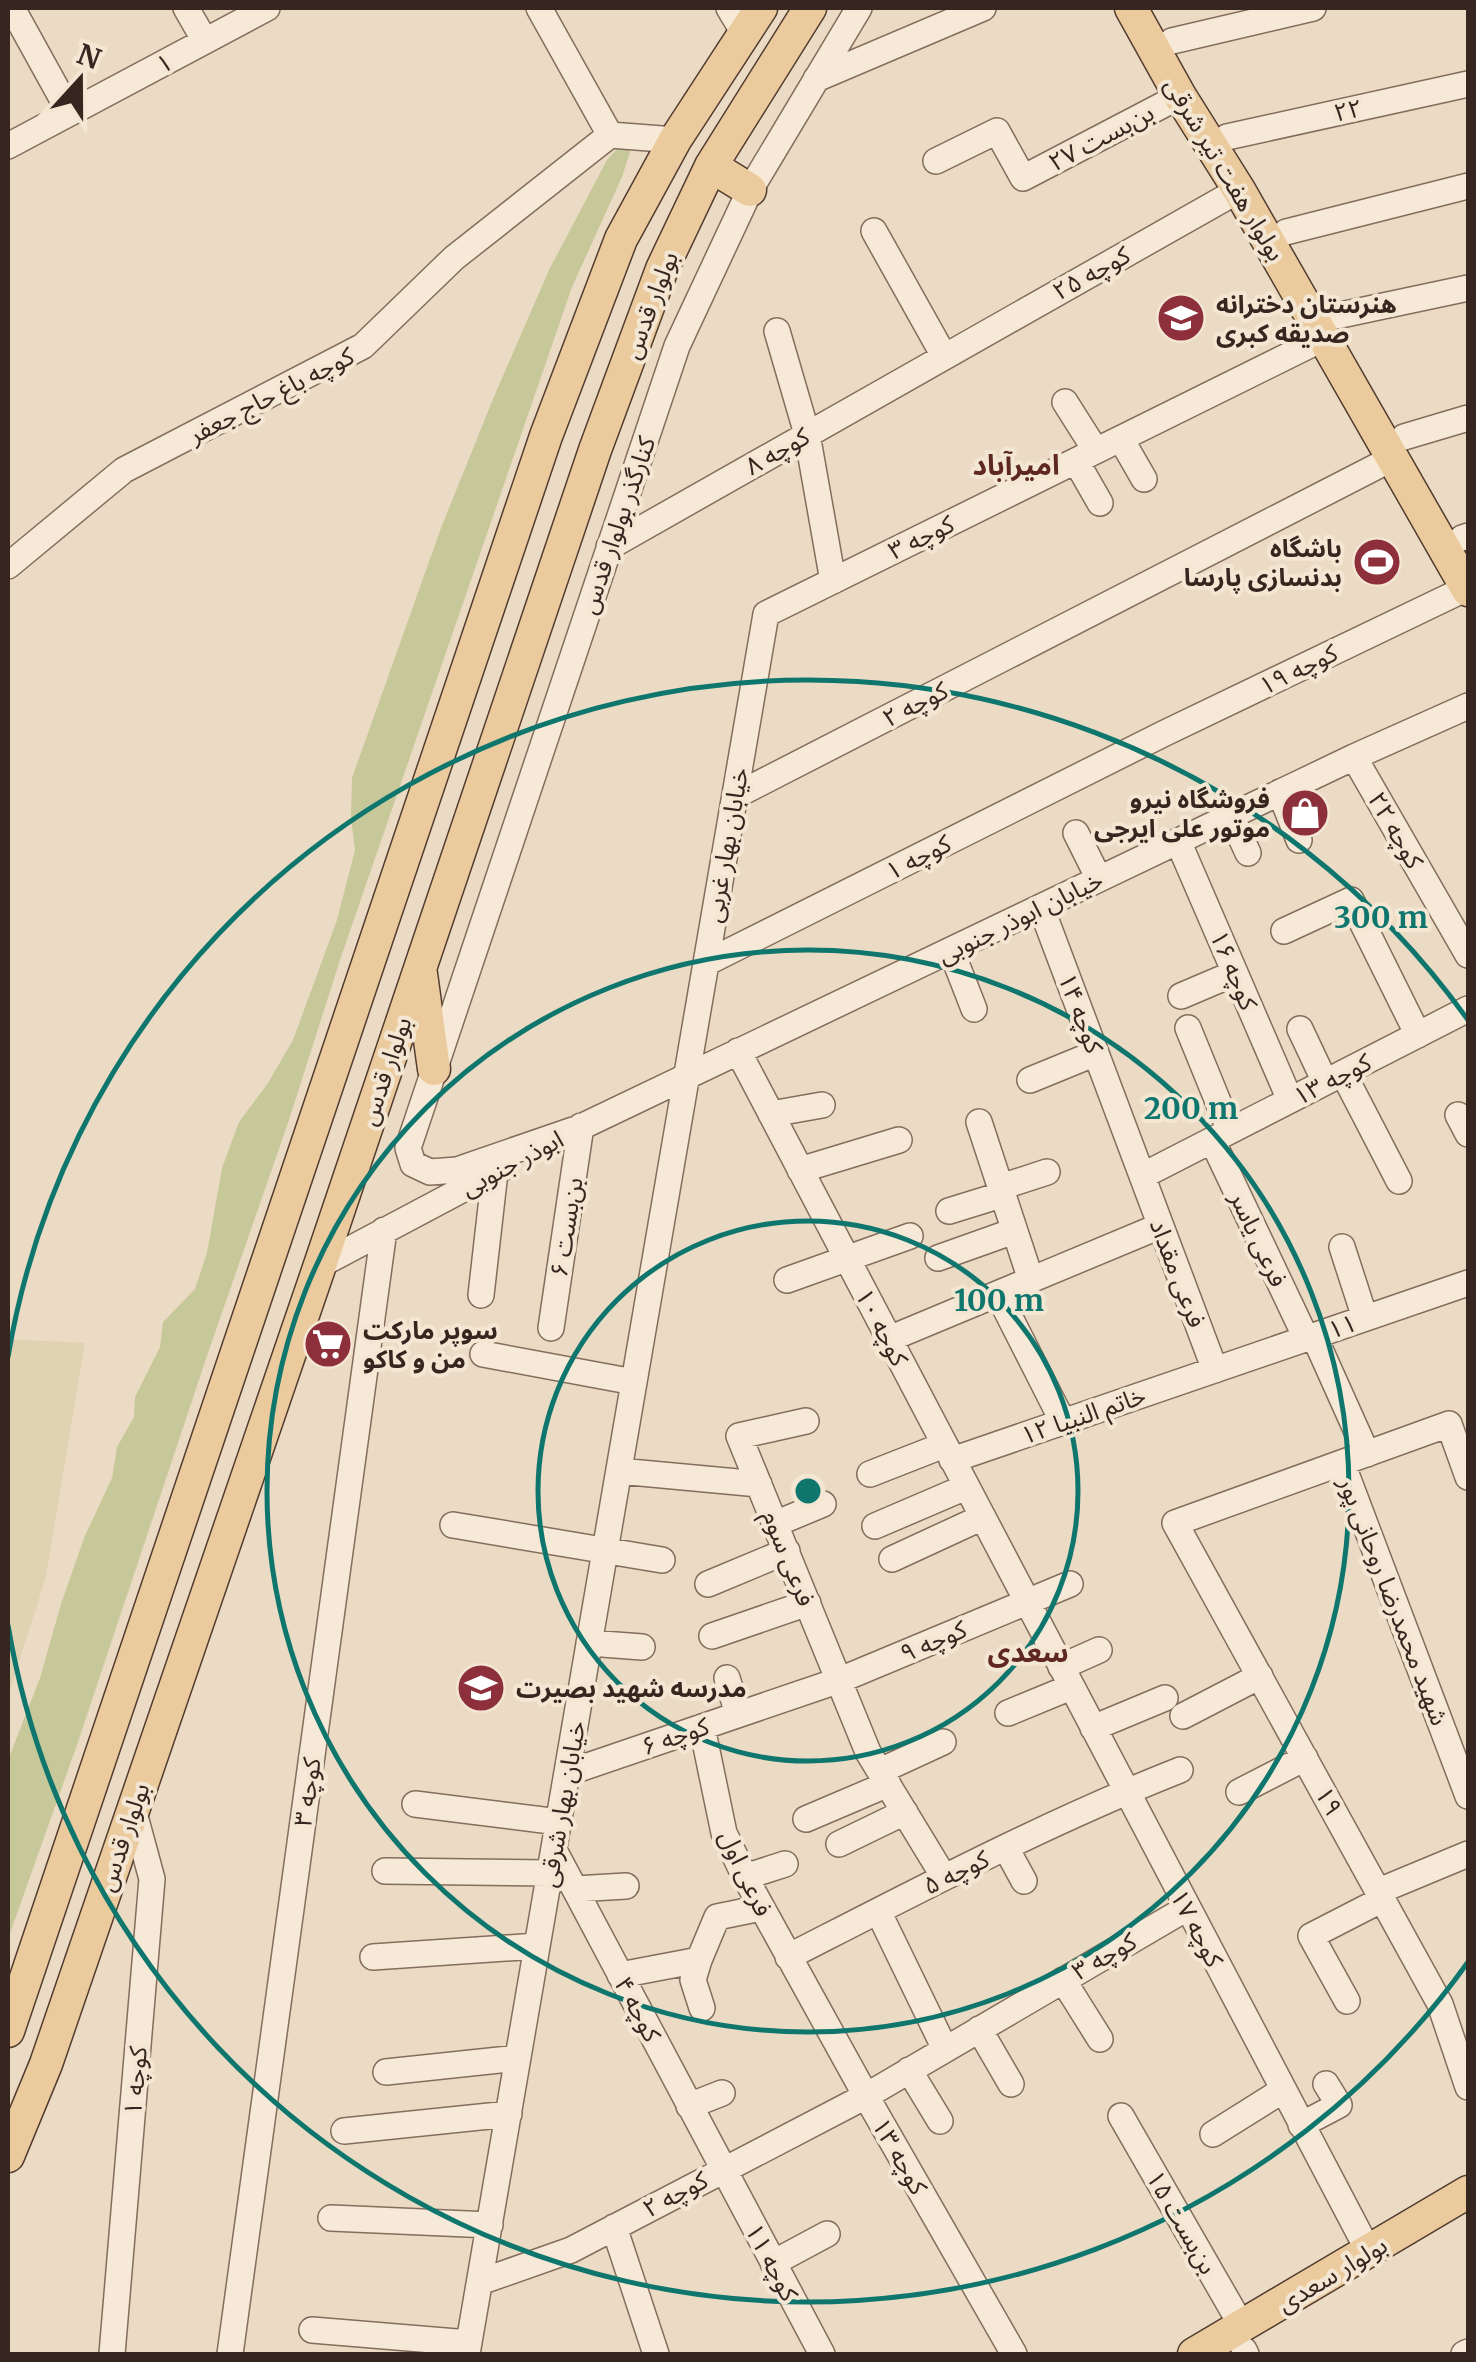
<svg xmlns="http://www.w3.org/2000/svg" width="1476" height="2362" font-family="Merriweather,'Noto Sans Arabic',serif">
  <rect width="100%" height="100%" fill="#ebdbc4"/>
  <path fill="#e0d3b2" d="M8,1339L85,1343L46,1577L8,1696Z"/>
  <path fill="#c7c899" d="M624,141L630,152L622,177L572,287L340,960L289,1120L208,1353L78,1742L8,1939V1760L40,1678L61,1604L84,1538L112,1478L117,1447L134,1417L135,1397L160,1347L163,1322L195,1289L207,1253L222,1168L239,1122L268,1083L293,1040L337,920L355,850L351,818L352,778L441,528L493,399L549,270L607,160Z"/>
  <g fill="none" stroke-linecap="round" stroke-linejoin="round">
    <g stroke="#846d5c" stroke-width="28">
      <path id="minor" d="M12,8L70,113
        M186,8L205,41
        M539,8L610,135
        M729,8L744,33
        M1172,41L1313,8
        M816,79L983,8
        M1227,137L1468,84
        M8,146L267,8
        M936,161L997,131L1023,178L1180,96
        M874,231L944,356
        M1286,232L1468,186
        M1336,316L1468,288
        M777,331L807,434L833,581
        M1065,402L1096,451
        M1404,437L1468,418
        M1121,439L1144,479
        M1076,461L1100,503
        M1462,538L1468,536
        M609,547L1239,190
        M8,566L124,470L363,346L454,258L610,135L675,140
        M1354,757L1468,955
        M1280,792L1299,840
        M735,796L1393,458
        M1231,816L1248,853
        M1076,833L1099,879
        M1178,841L1290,1100
        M1041,907L1215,1370
        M1284,931L1351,900L1418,1035
        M951,950L974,1009
        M706,963L1165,733L1467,588
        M1181,996L1235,973
        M1188,1028L1230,1131
        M1300,1029L1325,1082
        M738,1051L1369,2252
        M1343,1073L1399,1181
        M1030,1080L1096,1053
        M771,1114L822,1105
        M1458,1115L1468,1134
        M979,1122L1031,1280
        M573,1130L457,1170L430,1172L413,1164L408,1148L677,346L750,190L859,8
        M558,1138L1354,757L1468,706
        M1212,1140L1306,1338
        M800,1170L899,1140
        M1142,1176L1468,1009
        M1001,1187L1047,1172
        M949,1211L1004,1194
        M1342,1247L1365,1318
        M938,1258L1014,1231
        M320,1265L501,1169
        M787,1280L910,1236
        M998,1294L1063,1422
        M481,1295L495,1172
        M551,1328L581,1126
        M1314,1336L1367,1454
        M889,1339L1160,1226
        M483,1354L634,1382
        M806,1421L739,1436L868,1752L944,1877
        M952,1460L1468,1283
        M1342,1463L1468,1796
        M619,1471L759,1484
        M870,1474L944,1445
        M1468,1477L1449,1424L1175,1523L1440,2004L1468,2087
        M775,1524L823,1504
        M453,1525L662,1560
        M875,1526L966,1487
        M892,1559L983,1517
        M708,1584L787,1551
        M712,1636L808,1603
        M589,1643L642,1647
        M1061,1667L1099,1650
        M727,1678L738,1714
        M1008,1713L1071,1687
        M1183,1716L1260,1676
        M702,1727L724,1833L745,1877L866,2096L1014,2354
        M1093,1728L1165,1698
        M880,1771L943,1742
        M567,1773L840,1680L1070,1584
        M1239,1792L1305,1758
        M415,1804L559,1822
        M806,1819L888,1784
        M839,1844L905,1812
        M1006,1848L1024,1881
        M554,1850L822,2354
        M385,1871L550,1873
        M745,1877L785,1864
        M575,1889L626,1886
        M1379,1891L1468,1854
        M878,1911L945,2049
        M373,1957L537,1946
        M788,1957C917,1891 1046,1823 1180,1770
        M699,1960L693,1980L702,2008
        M620,1975L699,1960L717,1917L761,1908
        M1063,1980L1100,2039
        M1347,2001L1311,1936L1383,1899
        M979,2029L1011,2084
        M909,2070L940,2121
        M386,2072L518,2058
        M689,2106L722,2093
        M1121,2116L1243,2328
        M1301,2125L1339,2105L1326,2084
        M344,2131L509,2114
        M1213,2134L1283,2090
        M331,2218L490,2225
        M614,2227L656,2354
        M773,2263L827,2234
        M480,2282L571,2250L866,2096L1187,1908
        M312,2330L469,2343
        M1244,2350L1246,2354
        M112,2354L152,1879L133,1809
        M230,2354L384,1230
        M467,2354L766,614L1324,338
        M1464,2354L1468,2352"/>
    </g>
    <g stroke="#523c30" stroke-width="35">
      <path id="major" d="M1131,8L1180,96L1239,190L1468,590
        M711,166L750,190
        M421,974L434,1069
        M8,2031L546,436L621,239L675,140L761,8
        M8,2156L46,2064L320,1265L595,450L662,269L711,166L810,8
        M1194,2354L1468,2192"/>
    </g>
    <use href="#minor" stroke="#f6e9d7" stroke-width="25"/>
    <use href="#major" stroke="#ebcb9e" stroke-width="32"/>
  </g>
  <g fill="none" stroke="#0f766e" stroke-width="5">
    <circle cx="808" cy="1491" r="270"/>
    <circle cx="808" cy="1491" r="541"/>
    <path d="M1468 1962A811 811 0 0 1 8 1625M8 1357A811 811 0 0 1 1468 1020"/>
  </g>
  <defs>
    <g id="school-disc" transform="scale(2.5)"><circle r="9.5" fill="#8e303b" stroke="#f3e6d3"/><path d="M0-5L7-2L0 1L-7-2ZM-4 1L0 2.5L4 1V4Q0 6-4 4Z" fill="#fff"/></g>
    <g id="stadium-disc" transform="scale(2.5)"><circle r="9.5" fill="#8e303b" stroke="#f3e6d3"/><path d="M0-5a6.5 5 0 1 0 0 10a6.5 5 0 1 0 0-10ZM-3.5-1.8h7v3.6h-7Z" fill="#fff"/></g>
    <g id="shop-disc" transform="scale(2.5)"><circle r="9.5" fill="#8e303b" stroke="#f3e6d3"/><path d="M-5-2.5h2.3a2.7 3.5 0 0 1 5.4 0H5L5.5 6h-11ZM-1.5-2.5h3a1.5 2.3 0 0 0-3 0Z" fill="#fff"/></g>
    <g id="supermarket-disc" transform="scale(2.5)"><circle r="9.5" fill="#8e303b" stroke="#f3e6d3"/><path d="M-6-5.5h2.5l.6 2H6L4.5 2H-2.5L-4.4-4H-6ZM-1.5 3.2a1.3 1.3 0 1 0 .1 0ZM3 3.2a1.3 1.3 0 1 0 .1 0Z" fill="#fff"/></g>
  </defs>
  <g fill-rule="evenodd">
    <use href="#school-disc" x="1181" y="318"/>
    <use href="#stadium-disc" x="1377" y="562"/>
    <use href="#shop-disc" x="1305" y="813"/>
    <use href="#supermarket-disc" x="328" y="1344"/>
    <use href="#school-disc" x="481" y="1688"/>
  </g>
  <g text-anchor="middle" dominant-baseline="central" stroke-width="8" stroke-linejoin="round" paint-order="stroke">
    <g font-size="25" fill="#35271f" stroke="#f3e6d3">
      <text transform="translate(164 63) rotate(-28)">۱</text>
      <text transform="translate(1348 110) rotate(-12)">۲۲</text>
      <text transform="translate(1101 137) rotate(-28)">بن‌بست ۲۷</text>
      <text transform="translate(1225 169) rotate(59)">بولوار هفت تیر شرقی</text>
      <text transform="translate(1091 273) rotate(-29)">کوچه ۲۵</text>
      <text transform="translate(650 305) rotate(-69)">بولوار قدس</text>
      <text transform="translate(271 395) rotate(-27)">کوچه باغ حاج جعفر</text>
      <text transform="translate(777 451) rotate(-30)">کوچه ۸</text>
      <text transform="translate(617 525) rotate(-71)">کنارگذر بولوار قدس</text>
      <text transform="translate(921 537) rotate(-26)">کوچه ۳</text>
      <text transform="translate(1298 669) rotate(-26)">کوچه ۱۹</text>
      <text transform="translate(915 704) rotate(-27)">کوچه ۲</text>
      <text transform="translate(1396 830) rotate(60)">کوچه ۲۲</text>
      <text transform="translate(726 845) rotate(-80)">خیابان بهار غربی</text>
      <text transform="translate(918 857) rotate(-27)">کوچه ۱</text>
      <text transform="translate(1020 917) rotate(-26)">خیابان ابوذر جنوبی</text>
      <text transform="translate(1234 970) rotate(67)">کوچه ۱۶</text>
      <text transform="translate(1081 1013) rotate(69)">کوچه ۱۴</text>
      <text transform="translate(385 1071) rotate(-71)">بولوار قدس</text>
      <text transform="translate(1332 1079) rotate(-27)">کوچه ۱۳</text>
      <text transform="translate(512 1163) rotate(-28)">ابوذر جنوبی</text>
      <text transform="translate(566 1227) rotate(-81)">بن‌بست ۶</text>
      <text transform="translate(1259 1239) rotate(65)">فرعی یاسر</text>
      <text transform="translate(1178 1273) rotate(69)">فرعی مقداد</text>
      <text transform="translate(1342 1326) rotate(-19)">۱۱</text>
      <text transform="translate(882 1327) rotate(62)">کوچه ۱۰</text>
      <text transform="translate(1083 1415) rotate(-19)">خاتم النبیا ۱۲</text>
      <text transform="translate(789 1558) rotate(68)">فرعی سوم</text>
      <text transform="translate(1394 1601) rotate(69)">شهید محمدرضا روحانی پور</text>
      <text transform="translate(933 1641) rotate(-23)">کوچه ۹</text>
      <text transform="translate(675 1736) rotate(-19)">کوچه ۶</text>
      <text transform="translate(307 1792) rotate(-82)">کوچه ۳</text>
      <text transform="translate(1329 1801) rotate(61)">۱۹</text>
      <text transform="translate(562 1804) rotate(-80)">خیابان بهار شرقی</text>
      <text transform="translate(123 1837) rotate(-71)">بولوار قدس</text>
      <text transform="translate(956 1872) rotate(-26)">کوچه ۵</text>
      <text transform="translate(746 1873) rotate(65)">فرعی اول</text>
      <text transform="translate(1197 1928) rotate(62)">کوچه ۱۷</text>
      <text transform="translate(1104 1956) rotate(-30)">کوچه ۳</text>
      <text transform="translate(638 2009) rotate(62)">کوچه ۴</text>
      <text transform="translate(135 2081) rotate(-85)">کوچه ۱</text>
      <text transform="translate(900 2156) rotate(60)">کوچه ۱۳</text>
      <text transform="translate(675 2194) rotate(-28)">کوچه ۲</text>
      <text transform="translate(1182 2222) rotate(60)">بن‌بست ۱۵</text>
      <text transform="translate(772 2262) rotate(62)">کوچه ۱۱</text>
      <text transform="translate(1332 2274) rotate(-31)">بولوار سعدی</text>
    </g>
    <g font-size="25" font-weight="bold" fill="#35271f" stroke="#f3e6d3" text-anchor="start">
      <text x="1216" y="304">هنرستان دخترانه<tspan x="1216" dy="29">صدیقه کبری</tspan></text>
      <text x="1342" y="548" text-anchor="end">باشگاه<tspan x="1342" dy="29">بدنسازی پارسا</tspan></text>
      <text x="1270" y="799" text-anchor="end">فروشگاه نیرو<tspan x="1270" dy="29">موتور علی ایرجی</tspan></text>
      <text x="363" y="1330">سوپر مارکت<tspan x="363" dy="29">من و کاکو</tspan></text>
      <text x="516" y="1688">مدرسه شهید بصیرت</text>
    </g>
    <g font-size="28" font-weight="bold" fill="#5e2821" stroke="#f3e6d3">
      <text x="1016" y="465">امیرآباد</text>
      <text x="1028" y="1652">سعدی</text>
    </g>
  </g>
  <circle cx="808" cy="1491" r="15" fill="#0f766e" stroke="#f3e6d3" stroke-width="5"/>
  <g font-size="30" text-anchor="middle" font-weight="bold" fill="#0f766e" stroke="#f3e6d3" stroke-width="8" stroke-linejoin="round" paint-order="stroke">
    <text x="1381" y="928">300 m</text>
    <text x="1191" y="1119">200 m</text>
    <text x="999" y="1311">100 m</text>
  </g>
  <rect width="1476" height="2362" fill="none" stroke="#35271f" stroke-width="20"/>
  <g transform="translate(80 80) rotate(21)" stroke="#f3e6d3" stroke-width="8" paint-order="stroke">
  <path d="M0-8L18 38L0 25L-18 38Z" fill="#35271f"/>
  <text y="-15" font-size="28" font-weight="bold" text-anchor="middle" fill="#35271f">N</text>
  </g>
</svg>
